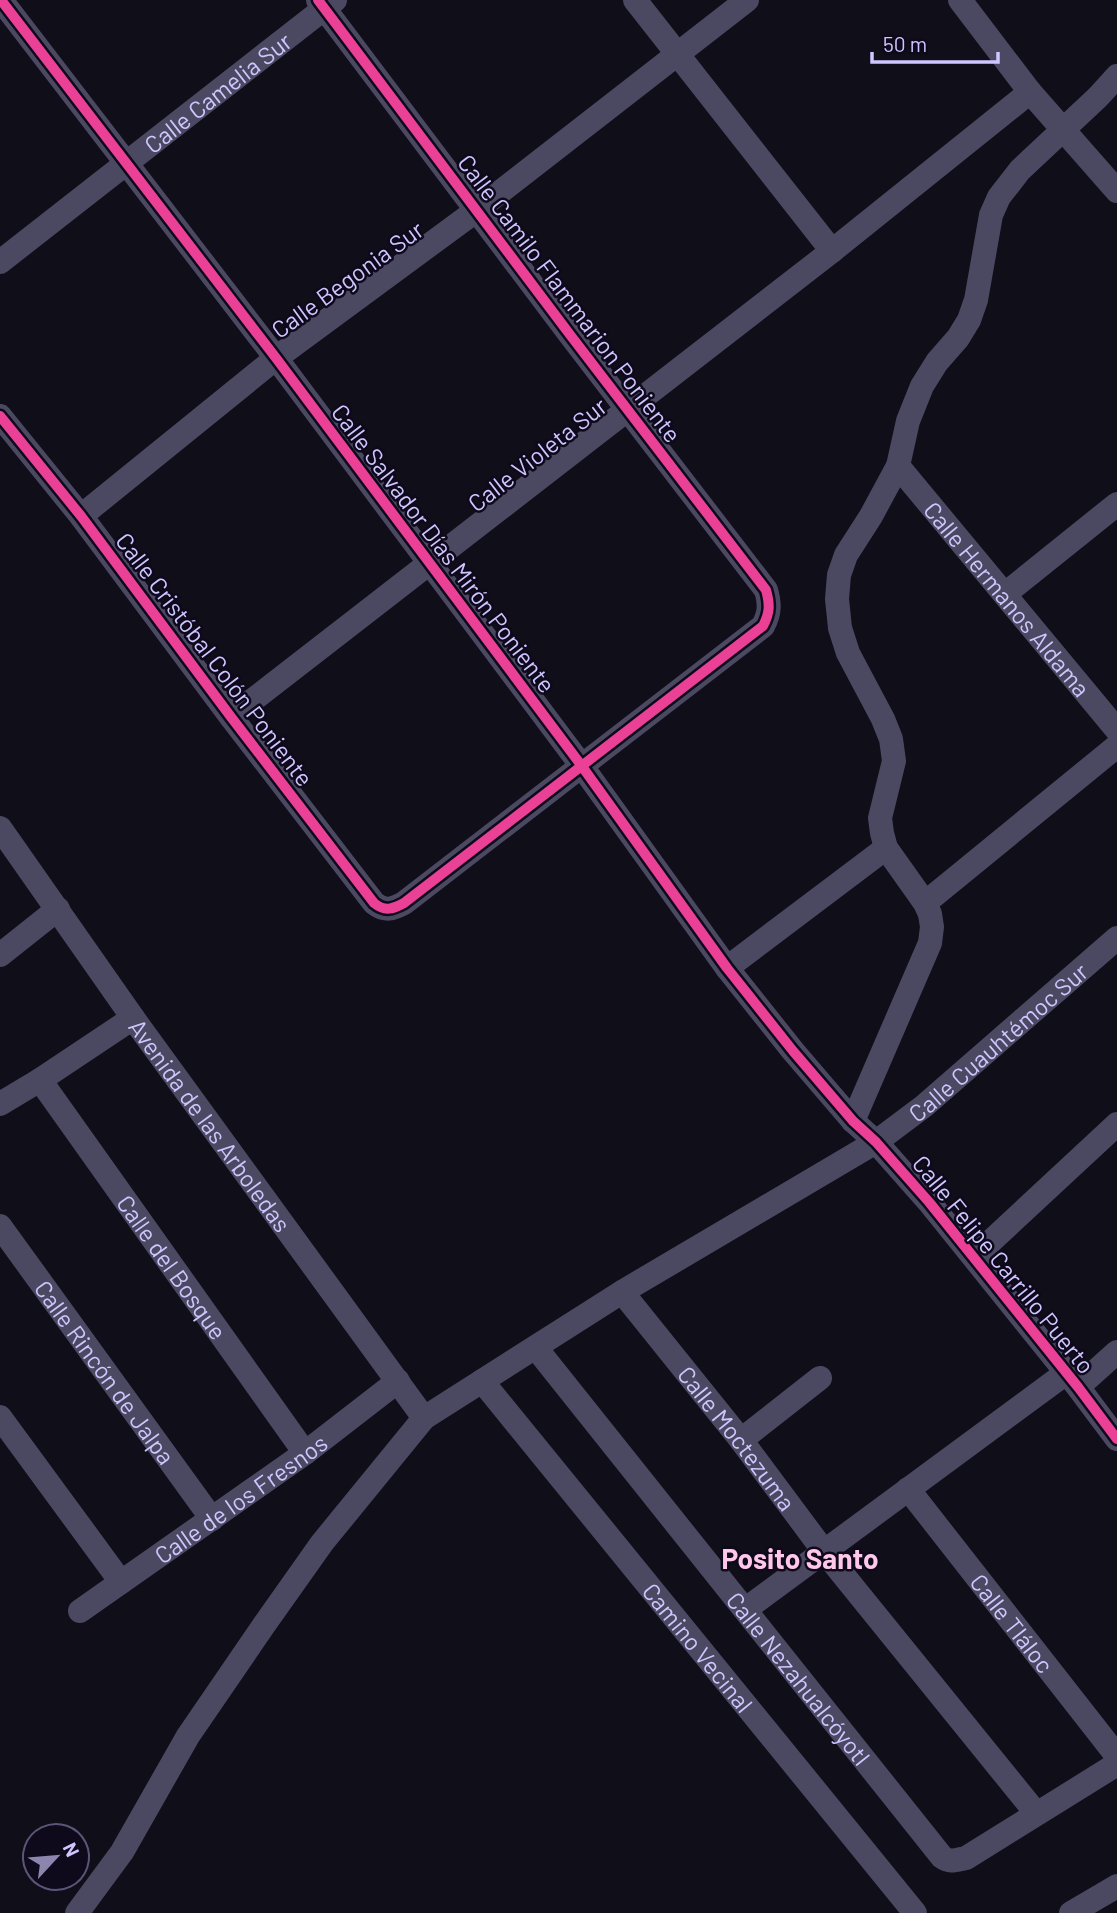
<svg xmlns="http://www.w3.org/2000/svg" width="1117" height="1913" font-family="Barlow,sans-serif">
  <rect width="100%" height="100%" fill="#100e18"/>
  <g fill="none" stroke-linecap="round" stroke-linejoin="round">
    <g stroke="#4b4962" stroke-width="24">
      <path d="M1,0L276,358L581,765L727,968L793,1051L853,1121L876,1142L929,1202L1078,1387L1117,1439"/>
      <path d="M635,0L832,251"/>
      <path d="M960,0L1030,92L1117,191"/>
      <path id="s1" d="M0,262L335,0"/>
      <path d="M0,416L81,516L231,717L374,903C385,912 393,909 404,903L763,626C770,613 770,604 766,590L571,336L318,0"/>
      <path id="s2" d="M898,466L1117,730"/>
      <path d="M81,516L276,358L477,210L747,0"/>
      <path d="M1005,594L1117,504"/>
      <path d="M231,717L832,251L1030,92"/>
      <path id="s3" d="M0,828L133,1018L424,1418"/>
      <path d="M925,903L1117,746"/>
      <path d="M0,955L58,909"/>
      <path d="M727,968L886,848"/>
      <path id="s4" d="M40,1080L305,1453"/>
      <path d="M0,1104L40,1080L133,1018"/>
      <path d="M853,1121L930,943L932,927L930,914L925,903L886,848L882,833L880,818L894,761L891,739L883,719L848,653L840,628L837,599L839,575L846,555L871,516L898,466L908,421L922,386L937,362L958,338L969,320L976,300L991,215L999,197L1020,170L1098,97L1117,76"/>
      <path id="s5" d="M0,1226L212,1519"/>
      <path d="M974,1257L1117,1124"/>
      <path id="s6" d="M622,1292L741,1440L823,1550L1036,1813"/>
      <path id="s7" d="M536,1348L942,1857C950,1863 956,1860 966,1858L1117,1764"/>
      <path id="s8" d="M482,1381L915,1913"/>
      <path d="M1078,1387L1117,1352"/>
      <path d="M0,1417L121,1582"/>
      <path d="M741,1440L820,1378"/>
      <path id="s9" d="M908,1489L1117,1756"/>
      <path d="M746,1609L1066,1373"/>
      <path id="s10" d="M80,1611L305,1453L398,1381"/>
      <path id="s11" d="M77,1913L122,1852L188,1736L264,1625L322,1543L424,1418L622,1292L876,1142L924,1106L1117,938"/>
      <path d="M1071,1913L1117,1886"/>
    </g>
    <g stroke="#0e0a1c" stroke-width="15">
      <path id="cycleway" d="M1,0L276,358L581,765L727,968L793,1051L853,1121L876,1142L929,1202L1078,1387L1117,1439
        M0,416L81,516L231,717L374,903C385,912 393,909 404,903L763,626C770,613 770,604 766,590L571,336L318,0"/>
    </g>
    <use href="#cycleway" stroke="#ea4096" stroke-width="10"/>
  </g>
  <g text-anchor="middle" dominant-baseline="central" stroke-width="5" stroke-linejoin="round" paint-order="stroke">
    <g font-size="24" fill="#cfc6ff" stroke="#0e0a1c">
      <text stroke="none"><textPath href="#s1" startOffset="276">Calle Camelia Sur</textPath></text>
      <text transform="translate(347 279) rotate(-36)">Calle Begonia Sur</text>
      <text transform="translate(570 298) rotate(53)">Calle Camilo Flammarion Poniente</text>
      <text transform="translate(537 454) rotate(-38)">Calle Violeta Sur</text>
      <text transform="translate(444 548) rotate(53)">Calle Salvador Días Mirón Poniente</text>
      <text stroke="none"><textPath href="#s2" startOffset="172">Calle Hermanos Aldama</textPath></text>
      <text transform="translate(215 659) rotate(53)">Calle Cristóbal Colón Poniente</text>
      <text stroke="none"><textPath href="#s11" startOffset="1293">Calle Cuauhtémoc Sur</textPath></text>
      <text stroke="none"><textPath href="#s3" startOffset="364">Avenida de las Arboledas</textPath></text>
      <text transform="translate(1004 1264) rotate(51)">Calle Felipe Carrillo Puerto</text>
      <text stroke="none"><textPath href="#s4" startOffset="229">Calle del Bosque</textPath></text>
      <text stroke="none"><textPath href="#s5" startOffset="180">Calle Rincón de Jalpa</textPath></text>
      <text stroke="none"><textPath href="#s6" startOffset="186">Calle Moctezuma</textPath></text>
      <text stroke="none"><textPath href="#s10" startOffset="196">Calle de los Fresnos</textPath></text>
      <text stroke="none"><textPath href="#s9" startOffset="170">Calle Tláloc</textPath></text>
      <text stroke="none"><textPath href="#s8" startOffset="343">Camino Vecinal</textPath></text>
      <text stroke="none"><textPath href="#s7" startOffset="422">Calle Nezahualcóyotl</textPath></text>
    </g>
    <g font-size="28" font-weight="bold" fill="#ffc8e8" stroke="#0e0a1c">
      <text x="800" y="1558">Posito Santo</text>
    </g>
  </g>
  <g transform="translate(56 1857) rotate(64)"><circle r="33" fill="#0e0a1c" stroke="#5b5577" stroke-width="2"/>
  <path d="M0-5L12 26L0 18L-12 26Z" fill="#8c86ae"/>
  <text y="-10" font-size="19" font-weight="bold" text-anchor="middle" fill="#cfc6ff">N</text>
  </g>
  <path d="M872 52v10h126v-10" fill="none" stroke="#cfc6ff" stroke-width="3.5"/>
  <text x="883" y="52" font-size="21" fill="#cfc6ff" stroke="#0e0a1c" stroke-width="5" paint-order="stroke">50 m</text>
</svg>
